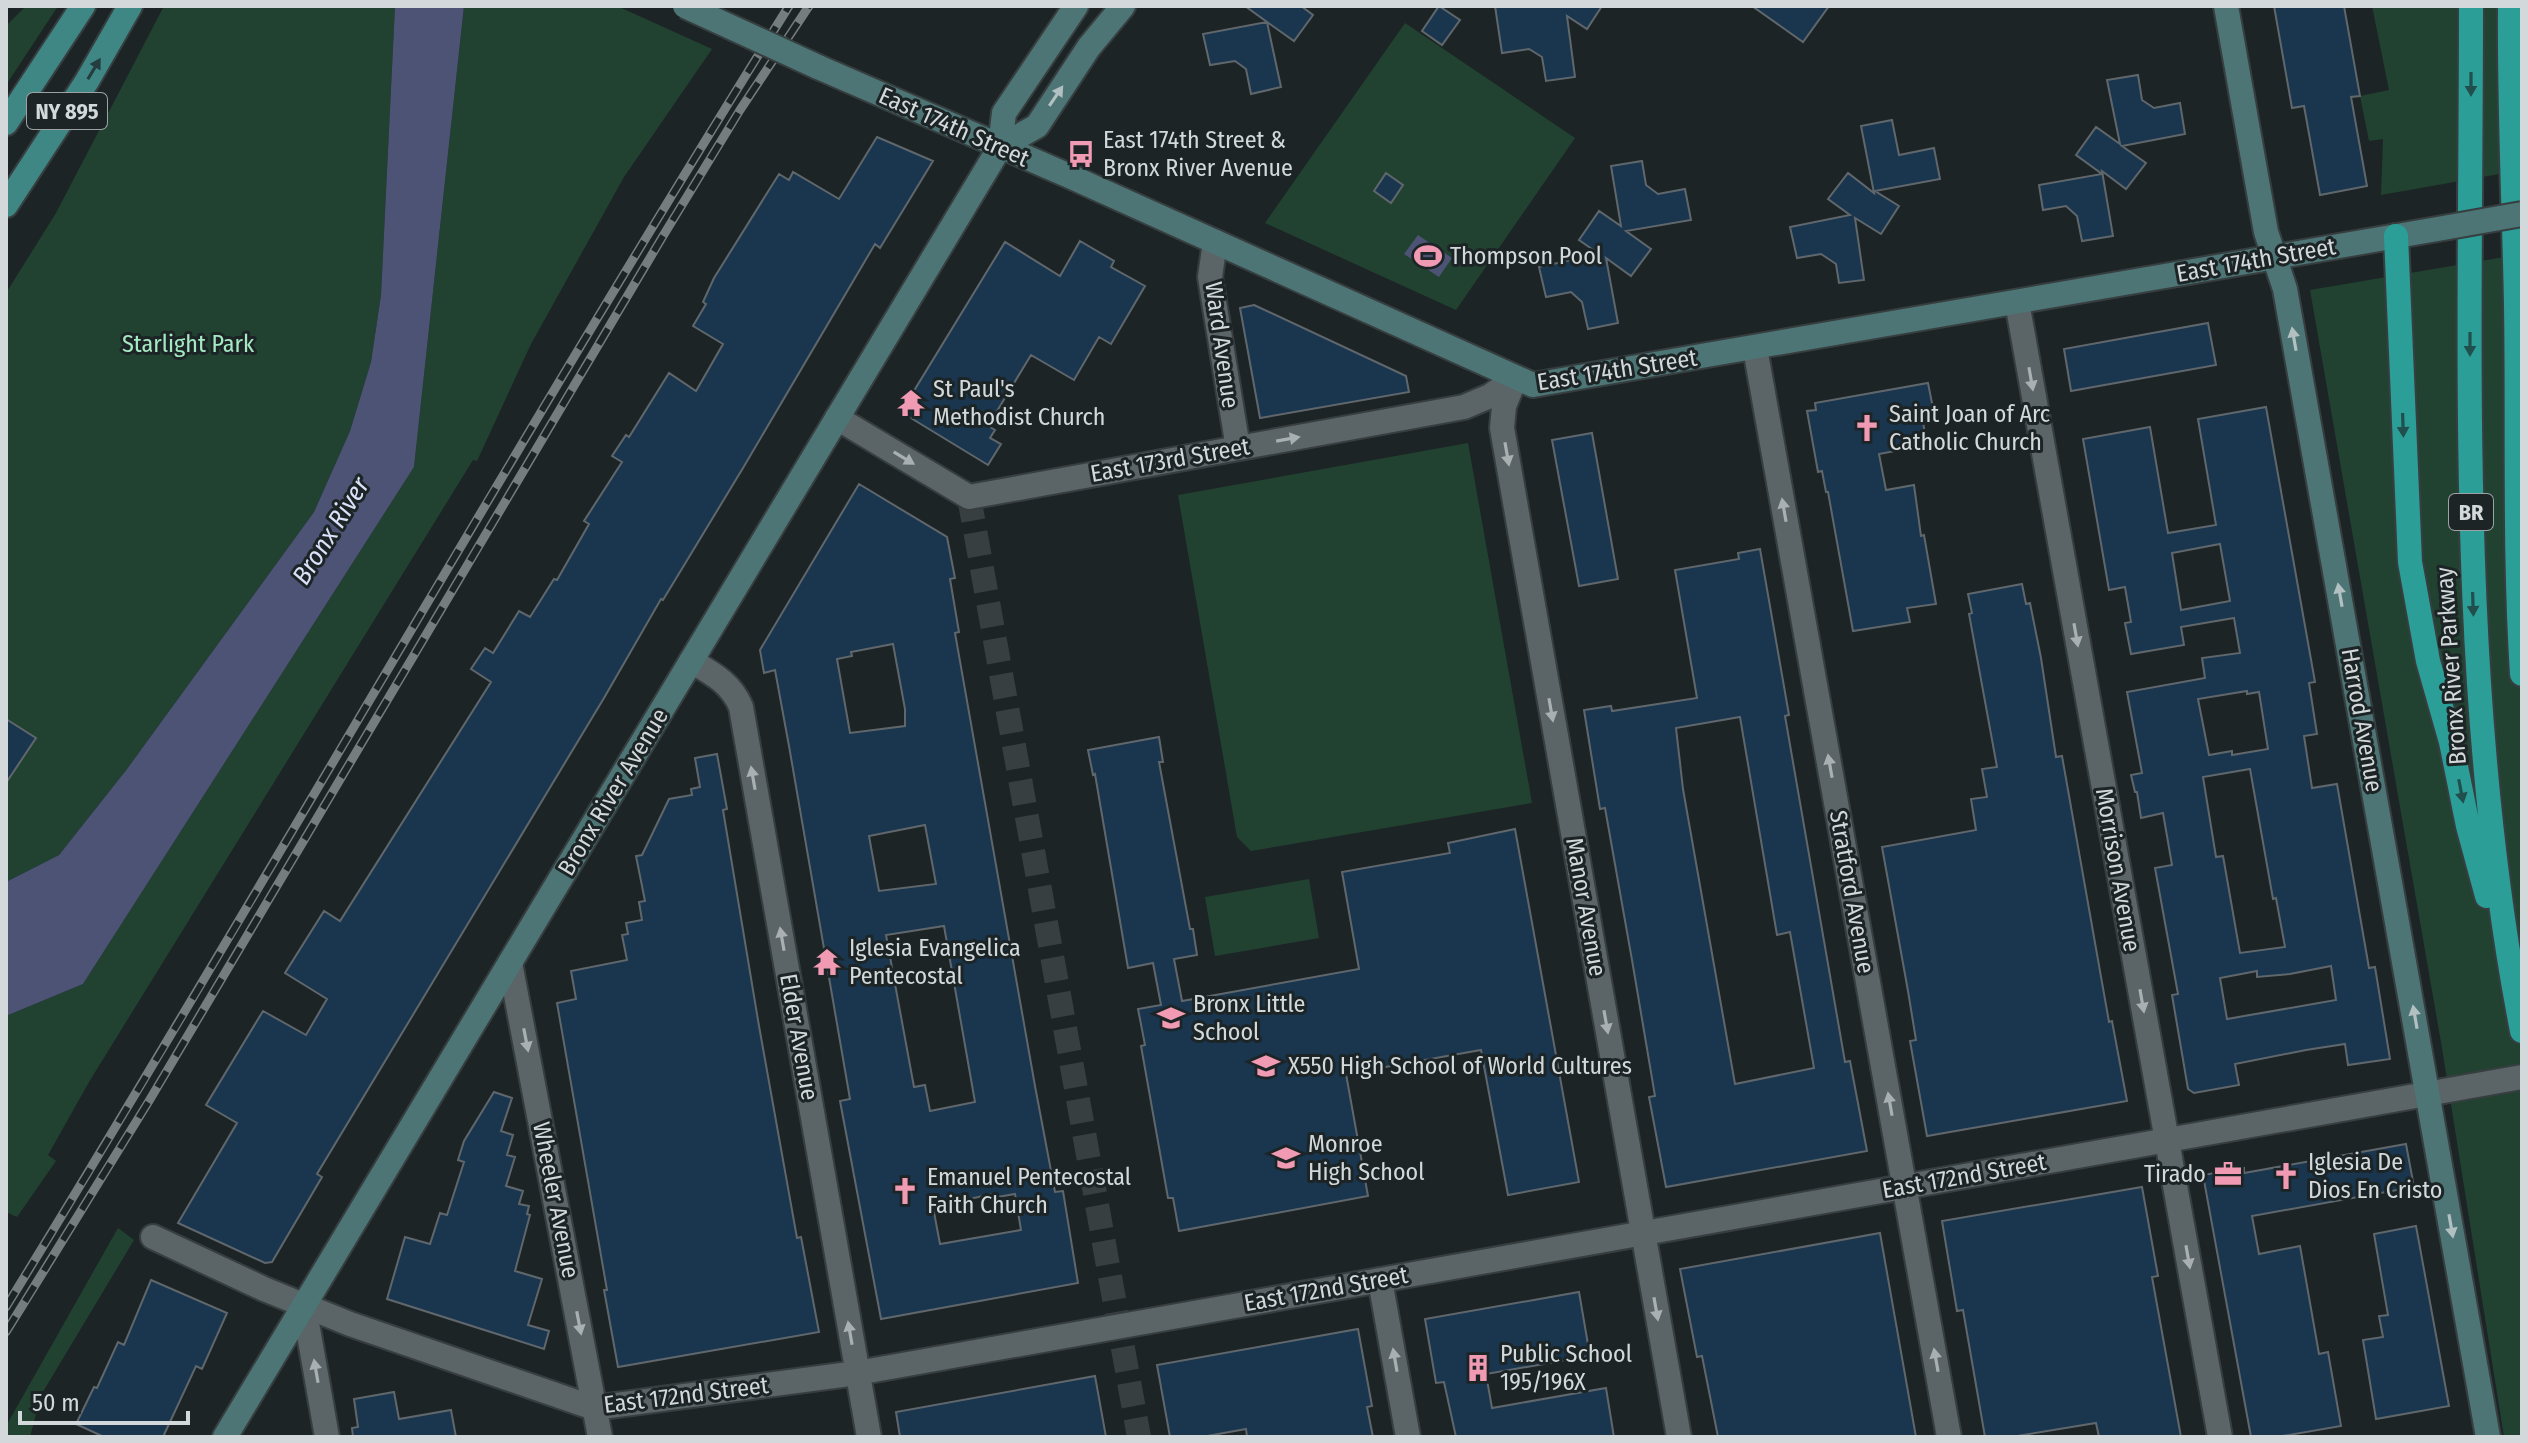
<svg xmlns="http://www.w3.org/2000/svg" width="2528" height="1443" font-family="'Fira Sans Condensed',sans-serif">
  <rect width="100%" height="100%" fill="#1c2426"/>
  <path fill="#224231" d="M26,6H58L6,85V26Z
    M164,6H395L381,295L371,362L350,431L314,512L127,769L59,855L6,882V293L56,213Z
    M464,6H617L712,49L624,177L531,344L477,461L473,460L89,1082L48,1155L56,1161L17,1217L6,1212V1016L83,984L414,467Z
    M2372,6H2522V170L2381,195L2383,139L2369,141L2360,96L2389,90Z
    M1405,23L1575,138L1456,310L1265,223Z
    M2522,254V1437H2504L2442,1048L2310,290Z
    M1468,443L1532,803L1251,851L1237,837L1178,495Z
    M1309,879L1319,938L1215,956L1205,897Z
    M118,1228L134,1240L41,1395L30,1437H6V1426Z"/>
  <path fill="#4c5374" d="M395,6H464L414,467L83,984L6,1016V882L59,855L127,769L314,512L350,431L371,362L381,295Z
    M1418,235L1452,258L1439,277L1404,254Z"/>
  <path fill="#19364e" stroke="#60676c" stroke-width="2" fill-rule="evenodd" d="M1245,6H1301L1313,15L1294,41L1267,22L1281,87L1251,94L1246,69L1235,61L1210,65L1203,34L1267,22Z
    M1439,6L1460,20L1442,45L1422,31Z
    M1495,6H1602L1587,29L1567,16L1575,77L1546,81L1542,57L1529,49L1502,53Z
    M1752,6H1829L1803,42Z
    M2274,6H2344L2360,96L2351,97L2367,186L2320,195L2304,106L2292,108Z
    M2138,75L2142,100L2154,108L2180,103L2185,134L2122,146L2146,163L2126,189L2102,171L2113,236L2082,241L2077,216L2066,206L2043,210L2039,185L2102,174L2076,155L2096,127L2120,144L2107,80Z
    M1892,120L1899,155L1934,148L1940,179L1875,191L1899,206L1881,234L1855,218L1864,280L1839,283L1836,264L1821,254L1797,258L1790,227L1850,215L1828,199L1848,173L1874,193L1861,126Z
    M877,137L933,161L880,248L875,244L743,468L663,600L661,599L604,698L317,1174L322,1177L272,1262L265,1263L178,1223L237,1123L206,1105L263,1011L306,1035L327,999L285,973L324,911L340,921L491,682L471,669L485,648L493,653L519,611L530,617L554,579L557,580L589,524L584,521L622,462L612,456L626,435L629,437L669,373L696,391L723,344L693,326L706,304L703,302L714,278L779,174L789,180L793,172L839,199Z
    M1642,161L1646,185L1658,194L1685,189L1691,220L1626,231L1651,249L1631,276L1606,258L1618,323L1588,329L1582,302L1571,292L1546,297L1539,267L1599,254L1579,240L1599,211L1621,226L1611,166Z
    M1386,173L1403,185L1391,203L1374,191Z
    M1080,241L1114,261L1111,267L1145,286L1111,344L1099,337L1074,380L1031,355L988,426L995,430L990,438L1001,444L988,465L901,412L1005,242L1060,276Z
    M1254,305L1406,376L1409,392L1260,418L1240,308Z
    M2208,323L2216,365L2071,391L2064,349Z
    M1928,383L1933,408L1921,411L1927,445L1879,454L1886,490L1914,485L1921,536L1924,535L1936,604L1907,608L1910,622L1853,631L1828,492H1826L1822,471L1818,472L1807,411L1816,410L1815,403Z
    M2266,407L2315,682L2309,683L2317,734L2304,736L2312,788L2337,784L2369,968L2375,967L2390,1059L2348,1065L2345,1044L2306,1050L2235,1064L2239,1085L2194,1093L2188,1089L2172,995L2178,994L2155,868L2172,865L2163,813L2141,818L2137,792H2135L2131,775L2142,773L2127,692L2205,678L2202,658L2240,653L2234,618L2181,627L2184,645L2131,654L2125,623L2131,622L2125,587L2109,590L2083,439L2150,427L2168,533L2216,525L2198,419ZM2220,544L2230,601L2181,610L2172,553ZM2247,691V694L2259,692L2268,749L2232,755V751L2209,755L2198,699ZM2250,769L2273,899L2276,898L2285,947L2240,953L2223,856L2216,857L2203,777ZM2331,966L2336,1000L2227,1019L2220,978L2257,971V977L2290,974Z
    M1592,433L1618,579L1579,586L1552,440Z
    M859,484L947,537L955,578L950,579L959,632L955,633L1035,1086L1055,1192L1063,1191L1078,1283L881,1319L840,1101L850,1099L789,746L775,670L764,673L760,650ZM893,644L905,709V726L850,733L837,659L852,656L851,652ZM925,825L936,884L879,891L869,836ZM944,926L975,1102L930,1111L925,1085L914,1087L886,935ZM992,1194V1198L1015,1194L1021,1230L940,1244L933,1207Z
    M1760,549L1789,715L1785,716L1845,1062L1850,1061L1867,1151L1666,1187L1649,1097L1655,1096L1632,960L1605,808L1600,809L1584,710L1611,706L1612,711L1697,698L1675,570L1739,559L1738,553ZM1740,717L1777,935L1790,932L1814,1068L1735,1084L1683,789L1676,728Z
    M2022,584L2026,604L2030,603L2041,658L2056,757L2062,756L2109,1022L2112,1021L2127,1101L1927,1136L1910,1041L1916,1040L1908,991L1882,847L1976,830L1971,799L1987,797L1982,769L1997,767L1969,614L1972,613L1968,594Z
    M6,719L36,738L6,783Z
    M1159,737L1163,762H1159L1190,929H1193L1197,955L1174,959L1182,1001L1359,969L1342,872L1450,853L1448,843L1515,829L1579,1182L1508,1195L1481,1050L1346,1074L1368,1196L1179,1231L1173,1198H1168L1141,1046L1145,1045L1138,1009L1161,1005L1153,963L1128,968L1095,774L1093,775L1088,750Z
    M717,754L727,809L723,810L759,1026L797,1238L801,1237L819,1332L618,1367L604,1290H607L557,1003L576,999L571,971L627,960L622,935L628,934L626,923L642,920L639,902L645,901L636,856L642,855L669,799L692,795L691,789L700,787L695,758Z
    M494,1092L512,1098L501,1131L513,1135L507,1155L515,1157L506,1186L523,1191L519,1204L529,1206L527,1214L530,1215L515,1271L542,1279L528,1325L549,1331L544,1349L387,1299L405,1237L430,1244L440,1213L447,1215L464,1162L458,1160L464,1141Z
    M2406,1144L2414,1187L2252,1216L2259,1254L2300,1246L2319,1354L2328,1352L2341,1426L2277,1437H2251L2203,1175L2244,1168V1173Z
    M2142,1187L2158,1276L2152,1277L2181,1437H2099L2096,1423L2011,1437H1985L1963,1310L1957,1311L1942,1221Z
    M2416,1226L2449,1406L2376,1419L2363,1340L2383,1337L2379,1316L2388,1315L2374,1234Z
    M1880,1233L1916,1437H1718L1702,1356L1697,1357L1680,1269Z
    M151,1280L227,1313L202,1369L196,1366L163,1437H104L76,1424L94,1387L97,1388L118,1342L124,1345Z
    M1579,1292L1590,1356L1486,1374L1492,1408L1606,1388L1614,1437H1456L1444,1382L1436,1383L1425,1319Z
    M1358,1329L1372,1406L1367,1407L1373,1437H1247L1246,1429L1202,1437H1170L1157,1365Z
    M1095,1376L1106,1437H900L896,1412Z
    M394,1392L399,1419L451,1410L456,1437H353L352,1428L358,1427L354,1399Z"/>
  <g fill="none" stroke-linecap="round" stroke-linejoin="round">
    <path stroke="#373f41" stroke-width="24" stroke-dasharray="24 12" stroke-linecap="butt" d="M969,497L1139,1437"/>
    <g stroke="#373e40" stroke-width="28">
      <path id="minor" d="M1215,242L1210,277L1238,448
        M2017,302L2220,1437
        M1755,348L1949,1437
        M1515,379L1504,406L1502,428L1679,1437
        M837,418L969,497L1464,407L1490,396L1515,379
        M691,661C713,674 731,683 741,707L869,1437
        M510,963L600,1437
        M1380,1280L1408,1437
        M304,1306L327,1437"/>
    </g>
    <g stroke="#373e40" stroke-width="28">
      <path id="tertiary" d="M153,1237L264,1289L350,1324L594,1408L857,1373L2522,1077"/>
    </g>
    <g stroke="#373e40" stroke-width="28">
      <path id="secondary" d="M2226,6L2266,232L2285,289L2488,1437
        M818,67L1067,175L1533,385L2449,227
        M1000,147L1037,126L1089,47L1123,6
        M225,1437L1000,147L1004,113L1076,6"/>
    </g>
    <g stroke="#373e40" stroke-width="28">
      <path id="primary" d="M6,123L83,6
        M6,205L87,81L130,6"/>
    </g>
    <g stroke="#373e40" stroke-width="28">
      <path id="motorway" d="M2471,6C2471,348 2456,693 2522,1031
        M2510,6C2509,105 2514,204 2516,304C2518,427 2514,550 2522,674
        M2396,236L2410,562L2428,661L2451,742L2468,826L2487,896"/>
    </g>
    <use href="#minor" stroke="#5b6467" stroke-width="24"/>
    <use href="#tertiary" stroke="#5b6467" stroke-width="24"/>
    <use href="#secondary" stroke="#4d7575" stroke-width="24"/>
    <use href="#primary" stroke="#3e8784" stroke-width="24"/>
    <use href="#motorway" stroke="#2b9e97" stroke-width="24"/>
    <g stroke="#767d7e" stroke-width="9">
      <path id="rail" d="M6,1307C271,876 520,435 789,6
        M6,1332L149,1101L663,236L740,110L809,6"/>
    </g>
    <use href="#rail" stroke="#1c2426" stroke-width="6" stroke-dasharray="18" stroke-linecap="butt"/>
    <g stroke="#373e40" stroke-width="28" stroke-linecap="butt">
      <path id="secondary-bridge" d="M685,6L818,67
        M2449,227L2522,214"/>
    </g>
    <use href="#secondary-bridge" stroke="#4d7575" stroke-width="24"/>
  </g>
  <defs><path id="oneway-solid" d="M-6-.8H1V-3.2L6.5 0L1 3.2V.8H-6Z" transform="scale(2)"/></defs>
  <use fill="#243d3e" href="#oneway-solid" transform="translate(94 69) rotate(-59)"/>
  <g fill="#214f4e">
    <use href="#oneway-solid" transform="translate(2471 84) rotate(90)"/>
    <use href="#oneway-solid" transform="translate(2470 344) rotate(90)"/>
    <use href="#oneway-solid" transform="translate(2403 425) rotate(88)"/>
    <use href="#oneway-solid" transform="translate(2473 604) rotate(88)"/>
    <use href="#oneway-solid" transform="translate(2461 791) rotate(79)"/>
  </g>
  <g fill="#b2c0c1">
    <use href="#oneway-solid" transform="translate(1056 96) rotate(-56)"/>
    <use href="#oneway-solid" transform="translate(2294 339) rotate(-100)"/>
    <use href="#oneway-solid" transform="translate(2340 595) rotate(-100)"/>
    <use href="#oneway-solid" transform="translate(2415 1017) rotate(-100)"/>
    <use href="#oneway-solid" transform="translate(2451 1226) rotate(80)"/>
  </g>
  <g fill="#a9b0b2">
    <use href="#oneway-solid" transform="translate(2031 379) rotate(80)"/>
    <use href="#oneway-solid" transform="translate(1288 439) rotate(-10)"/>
    <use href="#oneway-solid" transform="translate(1507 454) rotate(80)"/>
    <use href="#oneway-solid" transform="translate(904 458) rotate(31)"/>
    <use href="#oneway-solid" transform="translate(1784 510) rotate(-100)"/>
    <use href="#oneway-solid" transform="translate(2076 635) rotate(80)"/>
    <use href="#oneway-solid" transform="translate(1551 710) rotate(80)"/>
    <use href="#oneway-solid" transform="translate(1830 766) rotate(-100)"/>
    <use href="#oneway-solid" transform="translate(753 778) rotate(-100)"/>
    <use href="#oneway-solid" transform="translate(782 939) rotate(-100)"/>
    <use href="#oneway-solid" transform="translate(2142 1001) rotate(80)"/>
    <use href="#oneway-solid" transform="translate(1606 1022) rotate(80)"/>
    <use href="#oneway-solid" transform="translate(526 1040) rotate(79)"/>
    <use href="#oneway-solid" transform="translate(1890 1104) rotate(-100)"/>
    <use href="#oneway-solid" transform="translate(2188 1257) rotate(80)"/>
    <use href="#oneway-solid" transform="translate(1656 1309) rotate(80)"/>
    <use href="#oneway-solid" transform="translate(579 1323) rotate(79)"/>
    <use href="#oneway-solid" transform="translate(850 1333) rotate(-100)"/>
    <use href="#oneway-solid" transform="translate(1395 1360) rotate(-100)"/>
    <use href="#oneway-solid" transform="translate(1936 1360) rotate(-100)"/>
    <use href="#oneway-solid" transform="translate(316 1371) rotate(-100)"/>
  </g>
  <defs>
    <g id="bus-bare" transform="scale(2.16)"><path d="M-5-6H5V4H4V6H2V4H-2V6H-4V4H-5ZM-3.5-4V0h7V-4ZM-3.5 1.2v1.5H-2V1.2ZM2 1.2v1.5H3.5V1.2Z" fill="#f19ab4" stroke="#1c2426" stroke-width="2.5" paint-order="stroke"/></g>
    <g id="stadium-bare" transform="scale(2.16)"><path d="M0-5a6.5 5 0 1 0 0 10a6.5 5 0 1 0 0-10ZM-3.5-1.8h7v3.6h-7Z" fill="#f19ab4" stroke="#1c2426" stroke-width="2.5" paint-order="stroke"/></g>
    <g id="temple-bare" transform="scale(2.16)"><path d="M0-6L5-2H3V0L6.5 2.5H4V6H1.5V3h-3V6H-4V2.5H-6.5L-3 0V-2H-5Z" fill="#f19ab4" stroke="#1c2426" stroke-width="2.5" paint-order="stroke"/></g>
    <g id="church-bare" transform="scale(2.16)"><path d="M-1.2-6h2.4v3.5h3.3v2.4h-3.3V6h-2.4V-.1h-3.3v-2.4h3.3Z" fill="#f19ab4" stroke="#1c2426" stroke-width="2.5" paint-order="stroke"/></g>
    <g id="school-bare" transform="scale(2.16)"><path d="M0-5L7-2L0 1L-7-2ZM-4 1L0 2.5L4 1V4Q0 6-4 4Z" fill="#f19ab4" stroke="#1c2426" stroke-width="2.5" paint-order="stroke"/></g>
    <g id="office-bare" transform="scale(2.16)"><path d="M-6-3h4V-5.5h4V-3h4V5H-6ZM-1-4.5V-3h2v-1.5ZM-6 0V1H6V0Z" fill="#f19ab4" stroke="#1c2426" stroke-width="2.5" paint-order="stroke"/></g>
    <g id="building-bare" transform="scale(2.16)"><path d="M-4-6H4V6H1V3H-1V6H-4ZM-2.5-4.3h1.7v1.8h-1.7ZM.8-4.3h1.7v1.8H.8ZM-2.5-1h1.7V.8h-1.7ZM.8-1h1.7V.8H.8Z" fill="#f19ab4" stroke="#1c2426" stroke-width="2.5" paint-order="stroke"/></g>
  </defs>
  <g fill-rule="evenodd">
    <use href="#bus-bare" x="1081" y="154"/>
    <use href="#stadium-bare" x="1428" y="256"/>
    <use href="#temple-bare" x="911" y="403"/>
    <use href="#church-bare" x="1867" y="428"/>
    <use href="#temple-bare" x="827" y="962"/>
    <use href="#school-bare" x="1171" y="1018"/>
    <use href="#school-bare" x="1266" y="1066"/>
    <use href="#school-bare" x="1286" y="1158"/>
    <use href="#office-bare" x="2228" y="1174"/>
    <use href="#church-bare" x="2286" y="1176"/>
    <use href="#church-bare" x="905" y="1191"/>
    <use href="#building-bare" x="1478" y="1368"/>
  </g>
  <g text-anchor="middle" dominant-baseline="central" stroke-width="6" stroke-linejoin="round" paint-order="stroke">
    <g fill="#1c2426" stroke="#9ca3a4" stroke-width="2">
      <rect x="27" y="93" width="80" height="36" rx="6"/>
      <rect x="2449" y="494" width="44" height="36" rx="6"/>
    </g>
    <g font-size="22" font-weight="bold" fill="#d3d9da">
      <text x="67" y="111">NY 895</text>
      <text x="2471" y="512">BR</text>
    </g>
    <g font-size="24" fill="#d3d9da" stroke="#1c2426">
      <text transform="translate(954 127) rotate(24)">East 174th Street</text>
      <text transform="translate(2256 260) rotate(-10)">East 174th Street</text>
      <text transform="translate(1222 345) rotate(82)">Ward Avenue</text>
      <text transform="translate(1617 370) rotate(-9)">East 174th Street</text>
      <text transform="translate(1170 460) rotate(-10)">East 173rd Street</text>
      <text transform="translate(2451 666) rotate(-94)">Bronx River Parkway</text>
      <text transform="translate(2362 720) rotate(80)">Harrod Avenue</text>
      <text transform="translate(613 792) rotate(-59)">Bronx River Avenue</text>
      <text transform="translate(2118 870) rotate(80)">Morrison Avenue</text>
      <text transform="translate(1852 892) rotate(80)">Stratford Avenue</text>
      <text transform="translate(1586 907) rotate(80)">Manor Avenue</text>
      <text transform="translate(799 1037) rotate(80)">Elder Avenue</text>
      <text transform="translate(1964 1176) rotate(-10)">East 172nd Street</text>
      <text transform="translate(556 1200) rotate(79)">Wheeler Avenue</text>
      <text transform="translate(1326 1289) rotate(-10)">East 172nd Street</text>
      <text transform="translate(686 1395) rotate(-7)">East 172nd Street</text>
    </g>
    <g font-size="24" fill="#d3d9da" stroke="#1c2426" text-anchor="start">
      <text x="1103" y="140">East 174th Street &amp;<tspan x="1103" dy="28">Bronx River Avenue</tspan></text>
      <text x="1450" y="256">Thompson Pool</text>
      <text x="933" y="389">St Paul's<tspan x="933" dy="28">Methodist Church</tspan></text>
      <text x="1889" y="414">Saint Joan of Arc<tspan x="1889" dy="28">Catholic Church</tspan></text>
      <text x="849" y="948">Iglesia Evangelica<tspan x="849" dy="28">Pentecostal</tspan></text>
      <text x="1193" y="1004">Bronx Little<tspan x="1193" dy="28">School</tspan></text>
      <text x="1288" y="1066">X550 High School of World Cultures</text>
      <text x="1308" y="1144">Monroe<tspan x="1308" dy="28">High School</tspan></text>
      <text x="2308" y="1162">Iglesia De<tspan x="2308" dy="28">Dios En Cristo</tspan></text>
      <text x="2206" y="1174" text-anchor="end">Tirado</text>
      <text x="927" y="1177">Emanuel Pentecostal<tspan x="927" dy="28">Faith Church</tspan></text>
      <text x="1500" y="1354">Public School<tspan x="1500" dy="28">195/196X</tspan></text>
    </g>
    <g font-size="24" fill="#a5e9c3" stroke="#1c2426">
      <text x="188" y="344">Starlight Park</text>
    </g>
    <g font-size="26" font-style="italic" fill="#dae1f9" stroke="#1c2426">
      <text transform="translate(331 531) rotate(-58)">Bronx River</text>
    </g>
  </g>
  <rect width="2528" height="1443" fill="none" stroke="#d3d9da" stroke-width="16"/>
  <path d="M20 1411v12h168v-12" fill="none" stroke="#d3d9da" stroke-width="4"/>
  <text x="32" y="1411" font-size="24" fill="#d3d9da" stroke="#1c2426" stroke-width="6" paint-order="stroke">50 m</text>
</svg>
